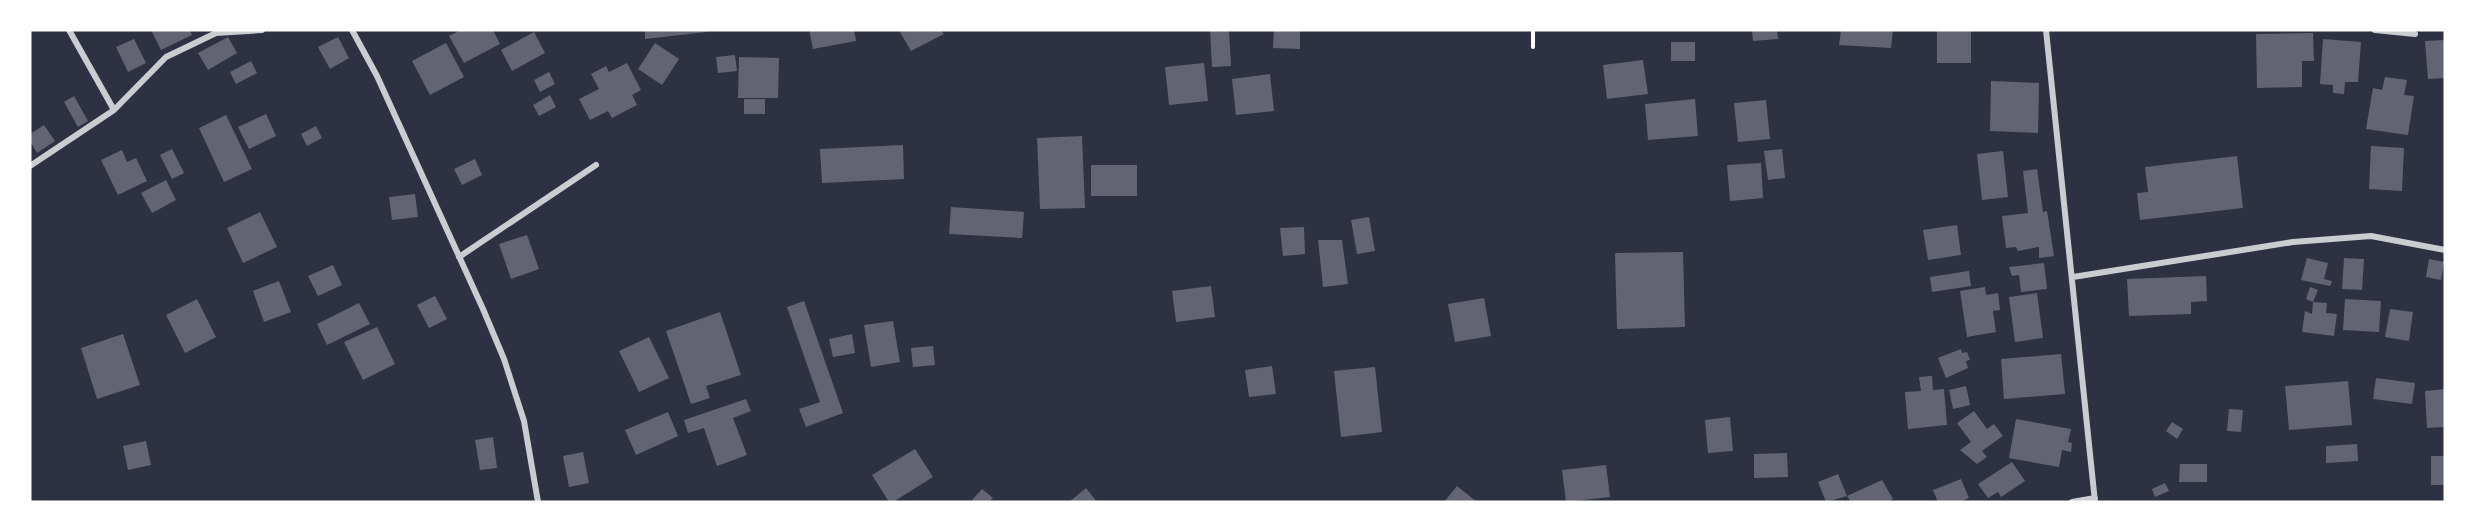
<svg xmlns="http://www.w3.org/2000/svg" width="2475" height="532" viewBox="0 0 2475 532" font-family="'Sofia Sans Condensed',sans-serif">
  <rect width="100%" height="100%" fill="#2d3142"/>
  <path fill="#626471" d="M151,30H190L192,35L161,50Z
    M461,30H493L500,44L464,63L449,36Z
    M645,30H707V32L645,39Z
    M809,30H854L856,41L813,49Z
    M904,30H941L944,34L911,51L900,32Z
    M1210,30H1229L1231,66L1212,67Z
    M1274,30H1300V49L1273,48Z
    M1752,30H1777L1778,39L1753,41Z
    M1841,30H1893L1891,48L1839,45Z
    M1937,30H1971V63H1937Z
    M534,32L545,53L512,71L501,50Z
    M2313,33L2314,61H2302V87L2257,88L2256,34Z
    M228,37L237,53L208,70L198,53Z
    M338,37L349,58L330,69L318,47Z
    M134,39L146,63L128,72L116,47Z
    M2323,39L2361,42L2358,82H2345L2344,94L2333,93V85L2320,84Z
    M2445,40V78L2428,79L2425,41Z
    M1671,42H1695V61H1671Z
    M446,43L464,77L430,95L412,61Z
    M655,43L679,59L662,85L638,69Z
    M735,55L737,71L718,73L716,57Z
    M739,57L779,58L778,98H738Z
    M1643,60L1648,94L1607,99L1603,65Z
    M251,61L257,73L236,84L230,72Z
    M627,63L641,90L632,95L637,105L612,118L608,111L590,120L579,99L599,89L591,74L606,66L609,72Z
    M1204,63L1208,101L1169,105L1165,67Z
    M549,72L555,84L540,92L534,80Z
    M1270,74L1274,111L1236,115L1232,79Z
    M2385,77L2407,80L2404,95L2414,96L2408,135L2366,129L2373,88L2382,90Z
    M1991,81L2039,83L2038,133L1990,131Z
    M550,95L556,107L539,116L533,105Z
    M74,96L88,121L78,127L64,102Z
    M744,99H765V114H744Z
    M1695,99L1698,136L1648,140L1645,104Z
    M1766,100L1770,139L1738,142L1734,103Z
    M266,114L276,136L249,149L238,127Z
    M226,115L252,169L224,182L199,128Z
    M44,125L55,141L37,153L30,141V134Z
    M316,126L322,138L307,146L301,134Z
    M1082,136L1085,208L1040,209L1037,138Z
    M903,145L904,179L822,183L820,149Z
    M2371,146L2404,148L2402,191L2369,189Z
    M172,149L184,173L172,179L160,155Z
    M1782,149L1785,178L1768,180L1764,151Z
    M122,150L127,162L136,158L147,181L118,195L101,160Z
    M2003,151L2008,197L1982,200L1977,154Z
    M2237,156L2243,208L2140,220L2137,193L2148,192L2145,167Z
    M475,159L482,175L462,185L454,169Z
    M1761,163L1763,198L1730,201L1727,165Z
    M1091,165H1137V196H1091Z
    M2037,169L2043,212L2047,211L2054,256L2039,258V247L2018,251L2016,247L2006,248L2002,216L2028,213L2023,171Z
    M166,180L176,200L152,213L141,193Z
    M415,194L418,217L392,220L389,197Z
    M951,207L1024,212L1022,238L949,234Z
    M260,212L277,247L243,263L227,228Z
    M1369,217L1375,251L1357,254L1351,220Z
    M1957,225L1961,255L1928,260L1923,230Z
    M1304,227L1305,254L1283,256L1280,228Z
    M527,235L539,269L511,279L499,244Z
    M1318,240H1342L1348,284L1323,287Z
    M1683,252L1685,327L1617,329L1615,253Z
    M2307,258L2328,263L2324,279L2332,281L2330,286L2301,280Z
    M2344,258L2364,259L2362,290L2342,289Z
    M2429,259L2444,262L2441,280L2426,277Z
    M2044,263L2047,289L2021,292L2019,275L2012,276L2009,267Z
    M333,265L342,285L318,296L308,276Z
    M1969,271L1971,286L1932,292L1930,277Z
    M2206,276L2207,301L2191,302V314L2129,316L2127,279Z
    M279,281L291,312L264,322L253,291Z
    M1211,286L1215,317L1176,322L1172,291Z
    M1985,287L1986,295L1998,293L2000,310L1993,311L1996,332L1967,337L1960,291Z
    M2310,287L2318,290L2313,302L2306,299Z
    M2037,293L2043,338L2015,342L2009,297Z
    M435,296L447,319L429,328L417,305Z
    M1484,298L1491,336L1455,342L1448,304Z
    M197,299L216,337L185,353L166,315Z
    M2345,299L2381,301L2379,332L2343,330Z
    M804,301L843,413L806,427L799,409L820,402L787,307Z
    M2313,302L2327,303L2326,313L2337,314L2334,336L2302,332L2305,311L2312,314Z
    M359,303L370,324L327,345L317,324Z
    M2390,309L2413,312L2409,341L2385,337Z
    M720,312L741,375L706,386L710,398L691,404L666,331Z
    M893,321L900,362L871,367L864,325Z
    M377,327L395,364L363,380L344,342Z
    M123,334L140,385L97,399L81,348Z
    M852,334L855,353L833,357L829,339Z
    M649,337L669,378L639,392L619,351Z
    M933,346L935,365L913,367L911,348Z
    M1961,349L1962,353L1967,352L1970,360L1966,361L1968,368L1946,378L1938,358Z
    M2061,354L2065,394L2004,399L2001,359Z
    M1272,366L1276,394L1249,397L1245,370Z
    M1375,367L1382,432L1341,437L1334,371Z
    M1932,376L1933,390L1944,389L1947,425L1908,429L1905,392L1921,391L1919,377Z
    M2376,378L2415,383L2412,404L2373,399Z
    M2348,381L2352,425L2289,430L2285,386Z
    M1966,386L1970,405L1953,409L1949,390Z
    M2445,389V427L2427,428L2425,391Z
    M746,399L751,411L733,418L747,455L717,466L704,428L688,433L684,420Z
    M2229,409L2243,410L2241,432L2227,431Z
    M1974,411L1987,429L1994,424L2003,436L1982,451L1987,457L1977,464L1960,450L1971,442L1957,423Z
    M668,412L678,436L636,455L625,430Z
    M1730,417L1733,451L1708,453L1705,420Z
    M2016,419L2071,429L2068,442L2072,443L2071,452L2062,450L2059,467L2009,458Z
    M2172,422L2183,429L2177,439L2166,431Z
    M493,437L497,468L480,470L475,440Z
    M146,441L151,465L128,470L123,446Z
    M2357,444L2358,461L2326,463V446Z
    M915,449L933,477L893,502H889L872,475Z
    M583,452L589,483L569,487L563,456Z
    M1787,453L1788,477L1754,478V454Z
    M2431,456H2445V485H2431Z
    M2012,462L2025,481L2001,497L1998,492L1988,498L1978,484Z
    M2180,464H2207V482H2179Z
    M1606,465L1610,497L1566,502L1562,470Z
    M1838,474L1847,496L1826,502L1818,482Z
    M1961,479L1969,498L1959,502H1938L1933,490Z
    M1882,480L1893,499L1888,502H1851L1847,496Z
    M2165,483L2169,491L2155,497L2152,489Z
    M1457,486L1477,502H1444Z
    M1086,488L1097,502H1069Z
    M982,489L993,498L989,502H974L972,500Z"/>
  <g fill="none" stroke-linecap="round" stroke-linejoin="round">
    <path stroke="#fff" stroke-width="4" d="M1533,47V30"/>
    <path stroke="#caccd0" stroke-width="6" d="M69,30L114,110
      M352,30L377,76L483,309L504,359L524,421L538,502
      M2046,30L2095,502
      M2375,30L2415,34
      M30,166L114,110L166,57L216,33L262,30
      M459,257L596,165
      M2073,277L2293,242L2371,236L2445,250
      M2072,502L2095,498"/>
  </g>
  <rect width="2475" height="532" fill="none" stroke="#ffffff" stroke-width="63"/>
</svg>
